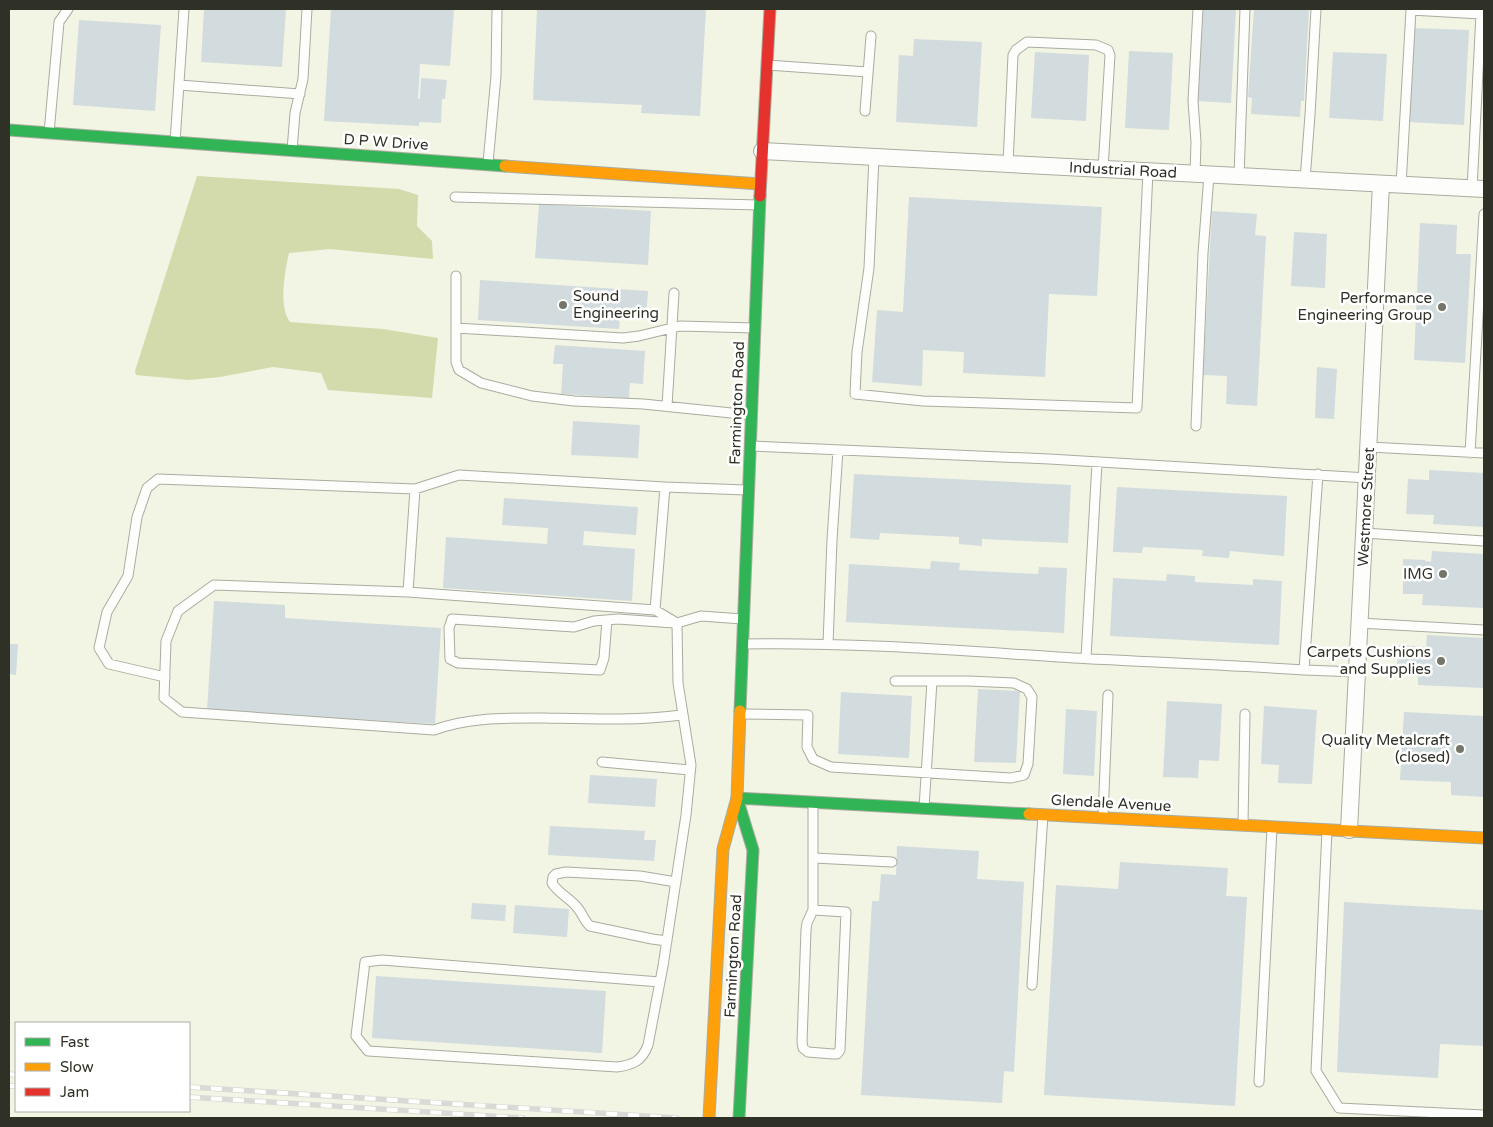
<svg xmlns="http://www.w3.org/2000/svg" width="1493" height="1127" viewBox="0 0 1493 1127" font-family="'Varela Round',sans-serif">
  <rect width="100%" height="100%" fill="#f2f5e4"/>
  <path fill="#d3daab" d="M197,176L399,189L418,195L417,226L432,241L433,259L330,249L289,253C285,271 278,306 290,322L383,329L438,338L432,398L328,390L321,373L273,367L220,377L189,380L136,375L135,371Z"/>
  <path fill="#d2dbde" d="M204,9H286L282,67L201,62Z
    M331,9H454L450,66L420,64L418,99H420L421,78L447,80L445,99H442L441,123L419,122V126L324,121Z
    M537,9H706L700,116L641,113L642,105L533,100Z
    M1202,9H1236L1231,103L1197,101Z
    M1254,9H1309L1304,101H1301L1300,117L1251,114L1252,98L1248,97Z
    M79,20L161,25L155,111L73,105Z
    M1414,28L1469,30L1464,125L1409,122Z
    M914,39L982,42L977,127L896,122L899,55L913,56Z
    M1129,51L1173,53L1169,130L1125,128Z
    M1035,52L1089,55L1086,121L1031,118Z
    M1333,52L1387,54L1383,121L1329,118Z
    M909,197L1102,207L1097,296L1049,294L1045,377L963,373L964,352L923,350L922,386L872,382L877,310L903,312Z
    M539,204L651,211L648,265L535,258Z
    M1212,211L1257,214L1255,235L1266,236L1257,406L1226,404L1227,376L1203,375Z
    M1420,223L1457,225L1456,254H1471L1465,363L1414,360Z
    M1294,232L1327,234L1325,288L1291,286Z
    M480,280L648,291L646,320L620,318L619,329L478,320Z
    M555,345L645,351L643,384L630,383L629,398L561,394L563,364H553Z
    M1317,367L1337,369L1334,419L1315,418Z
    M573,421L640,425L638,458L571,455Z
    M1429,470L1484,473V527L1433,524L1434,515L1406,514L1408,479L1429,480Z
    M854,474L1071,485L1068,543L982,539V546L959,544V537L880,533L879,540L850,538Z
    M1117,487L1287,496L1284,556L1230,551L1229,558L1202,556L1203,550L1143,547L1142,553L1113,552Z
    M504,498L638,507L636,535L584,531L583,545L635,549L632,601L443,588L446,537L547,544L548,528L502,525Z
    M1432,551L1484,554V608L1422,605L1423,594H1403V559L1425,560V561L1431,562Z
    M931,561L960,563L959,570L1038,574L1039,567L1067,568L1064,633L846,622L849,564L930,569Z
    M1167,574L1195,576V582L1253,585V579L1282,581L1279,645L1110,636L1113,578L1166,581Z
    M214,601L285,605V618L441,628L435,724L207,710Z
    M1427,635L1484,638V688L1418,685V676L1396,675L1399,645L1426,647Z
    M9,644H18L16,675L9,674Z
    M978,689L1020,691L1016,763L974,762Z
    M841,692L912,696L909,758L838,754Z
    M1167,701L1222,704L1219,761L1199,760L1198,778L1163,777Z
    M1264,706L1317,710L1312,784L1278,783L1279,765L1261,764Z
    M1066,709L1097,711L1094,776L1063,774Z
    M1404,712L1484,716V797L1451,795V782L1400,780Z
    M590,775L657,779L655,807L588,803Z
    M550,826L645,831L644,840H656L654,861L548,855Z
    M897,846L979,851L977,879L1024,882L1014,1072L1004,1071L1002,1103L861,1095L872,901H879L881,874L896,875Z
    M1120,862L1228,868L1226,896L1247,897L1235,1106L1044,1095L1056,885L1118,889Z
    M1344,902L1484,910V1046L1440,1044L1438,1078L1337,1072Z
    M472,903L506,905L505,921L471,919Z
    M515,905L569,909L567,937L513,933Z
    M376,976L606,991L602,1053L372,1038Z"/>
  <g fill="none" stroke-linecap="round" stroke-linejoin="round">
    <defs>
      <path id="lane" d="M767,65L868,72
        M179,85L300,94
        M865,111L871,36
        M49,133L59,22L68,9
        M175,142L184,9
        M292,150L295,113L303,79L307,9
        M874,157L869,268L857,352L855,394L923,401L1137,408L1148,171
        M488,163L496,76L497,9
        M1008,164L1013,55L1016,50L1027,42L1096,45L1108,50L1110,55L1103,169
        M1195,174L1196,142L1193,101L1198,9
        M1239,176L1245,9
        M1305,180L1310,115L1316,9
        M1401,185L1411,10L1481,14L1472,189
        M455,197L759,205
        M456,276V362L459,370L481,383L532,396L574,401L643,404L751,415
        M456,328L623,338L639,336L680,326L755,328
        M667,406L674,293
        M1196,426L1203,253L1209,175
        M751,446L1049,459L1368,478
        M1369,447L1484,453
        M1470,453L1484,214
        M1318,474L1304,670L1357,672
        M1364,533L1484,541
        M408,592L415,489
        M655,610L665,487
        M607,620L604,658L600,670L458,663L450,659L449,628L452,619L574,627L594,621L618,619L674,623
        M677,623L655,610L408,592L214,585L178,611L166,641L164,698L182,712L434,730C469,717 507,718 544,718C590,719 636,721 682,715
        M1359,623L1484,630
        M744,644C854,642 963,651 1073,658C1150,662 1227,665 1304,670
        M828,644L832,540L838,450
        M1086,658L1097,463
        M165,677L109,664L99,648L107,612L128,576L137,517L147,488L158,479L415,489L459,475L665,487L746,490
        M741,714L808,715L807,747L813,759L831,767L1011,778L1024,775L1028,764L1032,697L1027,689L1014,683L968,681H895
        M602,762L690,770
        M924,808L932,681
        M1103,817L1108,695
        M1243,824L1245,714
        M1327,830L1316,1071L1339,1108L1484,1115
        M814,858L892,862
        M813,910L807,923L806,930L802,1042L803,1048L808,1052L833,1054H837L840,1050L846,912L813,910V802
        M667,941L652,939L590,926C584,921 582,912 576,906C568,897 558,893 552,883L553,877L556,874L566,872L640,876L676,882
        M660,982L382,960L365,962L356,1036L368,1051L617,1067C633,1065 642,1061 648,1045L663,966L686,815L691,765L678,683L677,623L701,616L742,619
        M1032,985L1043,814
        M1259,1082L1272,828"/>
      <path id="street" d="M762,151L1484,189
        M1349,830C1360,615 1371,399 1381,184"/>
      <path id="fast" d="M9,130L505,166
        M740,711L760,196
        M737,798L1029,814
        M737,798L753,850L739,1118"/>
      <path id="slow" d="M505,166L760,184
        M1029,814L1484,838
        M709,1118L723,849L737,798L740,711"/>
      <path id="jam" d="M760,196L770,9"/>
    </defs>
    <use href="#lane" stroke="#a9ac9f" stroke-width="11"/>
    <use href="#street" stroke="#a9ac9f" stroke-width="18"/>
    <use href="#fast" stroke="#a9ac9f" stroke-width="13"/>
    <use href="#slow" stroke="#a9ac9f" stroke-width="13"/>
    <use href="#jam" stroke="#a9ac9f" stroke-width="13"/>
    <use href="#lane" stroke="#fdfefb" stroke-width="9"/>
    <use href="#street" stroke="#fdfefb" stroke-width="16"/>
    <use href="#fast" stroke="#30b455" stroke-width="11"/>
    <use href="#slow" stroke="#ff9f0a" stroke-width="11"/>
    <use href="#jam" stroke="#e5322d" stroke-width="11"/>
    <defs>
      <path id="rail" d="M9,1074L16,1075
        M9,1086H16
        M189,1087L677,1118
        M189,1097L523,1118"/>
    </defs>
    <use href="#rail" stroke="#d8dad5" stroke-width="5.5"/>
    <use href="#rail" stroke="#fff" stroke-width="4" stroke-dasharray="11" stroke-linecap="butt"/>
  </g>
  <g fill="#737668" stroke="#fff" stroke-width="2">
    <circle cx="563" cy="305" r="5"/>
    <circle cx="1442" cy="307" r="5"/>
    <circle cx="1443" cy="574" r="5"/>
    <circle cx="1441" cy="661" r="5"/>
    <circle cx="1460" cy="749" r="5"/>
  </g>
  <g text-anchor="middle" stroke-width="5" stroke-linejoin="round" paint-order="stroke">
    <g font-size="15" fill="#2f3126" stroke="#fff">
      <text transform="translate(386 142) rotate(4)" y="5">D P W Drive</text>
      <text transform="translate(1123 170) rotate(3)" y="5">Industrial Road</text>
      <text transform="translate(737 403) rotate(-88)" y="5">Farmington Road</text>
      <text transform="translate(1366 507) rotate(-87)" y="5">Westmore Street</text>
      <text transform="translate(1111 803) rotate(3)" y="5">Glendale Avenue</text>
      <text transform="translate(733 956) rotate(-87)" y="5">Farmington Road</text>
    </g>
    <g font-size="15" fill="#2f3126" stroke="#fff" text-anchor="end">
      <text x="573" y="301" text-anchor="start">Sound<tspan x="573" dy="17">Engineering</tspan></text>
      <text x="1432" y="303">Performance<tspan x="1432" dy="17">Engineering Group</tspan></text>
      <text x="1433" y="579">IMG</text>
      <text x="1431" y="657">Carpets Cushions<tspan x="1431" dy="17">and Supplies</tspan></text>
      <text x="1450" y="745">Quality Metalcraft<tspan x="1450" dy="17">(closed)</tspan></text>
    </g>
  </g>
  <rect width="1493" height="1127" fill="none" stroke="#2f3126" stroke-width="20"/>
  <rect x="15" y="1022" width="175" height="90" fill="#ffffff" stroke="#acada8"/>
  <rect x="25" y="1038" width="25" height="8" fill="#30b455" stroke="#acada8"/>
  <text x="60" y="1047" font-size="15" fill="#2f3126">Fast</text>
  <rect x="25" y="1063" width="25" height="8" fill="#ff9f0a" stroke="#acada8"/>
  <text x="60" y="1072" font-size="15" fill="#2f3126">Slow</text>
  <rect x="25" y="1088" width="25" height="8" fill="#e5322d" stroke="#acada8"/>
  <text x="60" y="1097" font-size="15" fill="#2f3126">Jam</text>
</svg>
